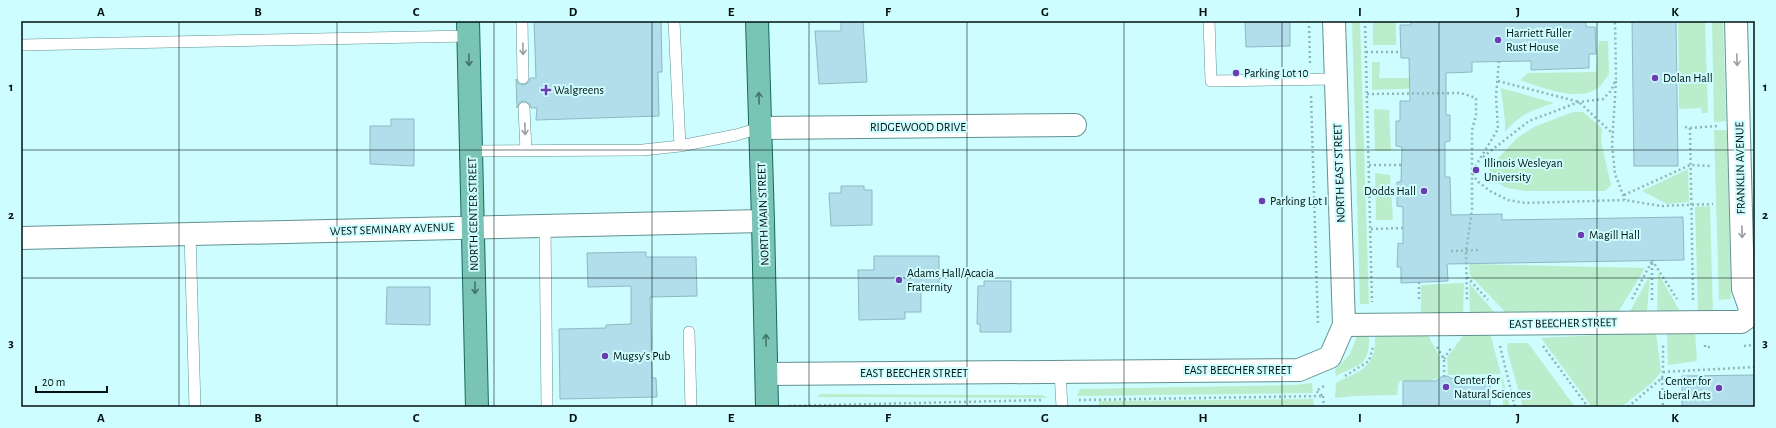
<svg xmlns="http://www.w3.org/2000/svg" width="1776" height="428" viewBox="0 0 1776 428" font-family="'Alegreya Sans',sans-serif">
  <rect width="100%" height="100%" fill="#cdfdfe"/>
  <path fill="#bbedcc" d="M1352,21H1360L1369,304H1360Z
    M1373,21H1396V45H1373Z
    M1678,21H1705L1708,113H1702L1701,108L1679,109Z
    M1712,21H1723L1726,121L1714,122Z
    M1599,41H1608L1609,74C1606,78 1602,85 1598,88C1576,103 1542,87 1520,80L1528,73L1596,72Z
    M1372,62H1380L1379,78H1428L1429,88L1372,90Z
    M1501,88L1554,103C1533,110 1520,114 1505,132C1506,117 1502,103 1501,88Z
    M1374,109L1389,110L1391,151H1375Z
    M1573,112H1583L1602,128L1601,141L1611,185L1605,191H1526L1507,188L1496,182L1491,175L1489,168L1517,138L1534,127Z
    M1714,130H1727L1731,299L1719,300Z
    M1688,169L1689,202L1667,204L1642,191Z
    M1375,173L1390,175L1393,220H1376Z
    M1710,206L1713,314H1698L1695,207Z
    M1469,264L1645,268L1617,314L1508,315L1470,275Z
    M1658,273L1681,313L1657,314Z
    M1650,275L1647,313H1629Z
    M1464,283L1463,316H1421V285Z
    M1469,283L1497,315H1470Z
    M1656,332L1661,372L1652,383L1621,407H1592L1541,338Z
    M1667,332H1695L1697,361L1668,365Z
    M1490,333L1501,374L1448,375L1447,358L1464,334Z
    M1427,334L1440,357V377L1431,381H1400L1398,385L1397,395L1355,396L1335,398L1336,383C1362,369 1376,369 1375,335Z
    M1357,336H1369C1370,366 1360,364 1336,376L1335,370L1350,354Z
    M1508,343H1528L1575,407H1523L1507,350Z
    M1502,375L1510,407H1503Z
    M1312,383L1313,393L1077,396L1080,389L1294,385Z
    M820,394L1042,395L1048,398L817,397Z
    M1313,399L1314,407H1099V401Z"/>
  <path fill="#b2deeb" stroke="#8db8c4" d="M534,21H661L662,72H658L659,116L536,120L537,108H531L530,104L524,101L520,102L517,108L516,79L519,84L524,85L529,82L530,78H536Z
    M841,21H863L867,82L819,84L815,31H841Z
    M1245,21H1290V46L1246,47Z
    M1411,21H1586V27H1595L1596,54H1589V68L1531,70V61L1472,62V72L1446,73V115H1450V141L1445,142V177H1450L1451,215L1502,214V220L1683,217L1684,260L1447,264L1448,281L1401,283V267H1397L1398,243L1403,244V207L1397,206V182H1401L1402,147L1396,146V121H1400V101H1410L1409,58H1401L1400,25H1411Z
    M1632,21H1676L1678,166H1634Z
    M391,119H414V166L370,164V126H391Z
    M841,186H864V190H872V225L831,226L829,193H841Z
    M646,252V257H696L697,296L650,297L652,378H656L657,397L560,399L559,329L606,328V325L631,324V286L588,287L587,253Z
    M874,256H939V291H921V312H905V319L859,320L858,270H874Z
    M984,281H1011V332H980V324H977L978,286H984Z
    M387,287H430V325L386,324Z
    M1755,375V407H1682V376Z
    M1447,376L1457,381H1490V407H1403V381H1436L1441,377Z"/>
  <g fill="none" stroke-linecap="round" stroke-linejoin="round">
    <defs>
      <path id="lane" d="M522,21L523,78
        M674,21L680,146L736,135L760,128
        M1209,21L1211,81L1336,79
        M21,45L469,36
        M524,108L526,151
        M472,151L643,150L680,146
        M545,225L547,407
        M190,234L195,407
        M689,332L691,407
        M1060,372L1062,407"/>
      <path id="street" d="M1736,21L1743,289L1752,314
        M760,128L1075,125
        M21,238L763,221
        M1344,325L1716,322H1741L1752,314
        M767,374L1299,370L1330,357L1344,325L1334,21"/>
      <path id="primary" d="M468,21L477,407
        M757,21L763,221L767,407"/>
    </defs>
    <use href="#lane" stroke="#649191" stroke-width="12"/>
    <use href="#street" stroke="#649191" stroke-width="24"/>
    <use href="#primary" stroke="#166b5d" stroke-width="24"/>
    <path stroke="#8fb5b6" stroke-width="2.5" stroke-dasharray="2 3" stroke-linecap="butt" d="M1309,21L1310,63
      M1365,21L1372,302
      M1366,52H1401
      M1499,61L1496,96L1498,129L1472,172L1477,181L1490,191L1508,200L1525,203L1625,200L1661,206L1713,204
      M1498,81L1579,102L1613,134
      M1616,81L1612,144L1615,174L1625,200
      M1367,94L1461,93L1476,98V115L1472,130V210L1466,251L1467,302
      M1311,96L1318,325
      M1685,127L1690,128L1693,300
      M1690,128L1717,126
      M1483,157L1529,121L1579,102L1603,99L1611,91L1616,79L1615,21
      M1369,165H1402
      M1624,195L1690,165L1712,166
      M1371,229L1403,228
      M1451,251L1479,250
      M1652,260L1677,299
      M1467,277L1488,300
      M1419,282V302
      M1632,299L1652,261
      M1652,300V261
      M1705,345V347H1713
      M1500,346L1515,407
      M1543,346L1588,407
      M1744,346L1755,345
      M1437,347L1444,359V376
      M1444,359L1451,348
      M1663,372L1755,367
      M1345,376L1369,361L1373,347
      M1662,378L1663,407
      M1323,396L1324,407
      M1079,400L1323,396L1316,391L1324,386
      M789,406L1044,400
      M1628,407L1662,378L1663,372V345"/>
    <use href="#lane" stroke="#fff" stroke-width="11"/>
    <use href="#street" stroke="#fff" stroke-width="22"/>
    <use href="#primary" stroke="#7ac4b6" stroke-width="22"/>
  </g>
  <defs><path id="oneway-shaft" d="M-6 0H5M1.5-3L5.5 0L1.5 3" fill="none" stroke-width="1.6" stroke-linecap="round" stroke-linejoin="round"/></defs>
  <g stroke="#999f9f">
    <use href="#oneway-shaft" transform="translate(523 49) rotate(89)"/>
    <use href="#oneway-shaft" transform="translate(1737 60) rotate(88)"/>
    <use href="#oneway-shaft" transform="translate(525 129) rotate(88)"/>
    <use href="#oneway-shaft" transform="translate(1742 232) rotate(89)"/>
  </g>
  <g stroke="#44736b">
    <use href="#oneway-shaft" transform="translate(469 60) rotate(89)"/>
    <use href="#oneway-shaft" transform="translate(759 98) rotate(-92)"/>
    <use href="#oneway-shaft" transform="translate(475 288) rotate(89)"/>
    <use href="#oneway-shaft" transform="translate(766 340) rotate(-91)"/>
  </g>
  <path fill="none" stroke="#011010" stroke-width="1" stroke-opacity="0.55" d="M179,21V407M337,21V407M494,21V407M652,21V407M809,21V407M967,21V407M1124,21V407M1282,21V407M1439,21V407M1597,21V407M21,150H1755M21,278H1755"/>
  <g fill="#6d3cb4" stroke="#cdfdfe" stroke-width="1.5">
    <circle cx="1498" cy="40" r="4"/>
    <circle cx="1236" cy="73" r="4"/>
    <circle cx="1655" cy="78" r="4"/>
    <path d="M544 84h4v4h4v4h-4v4h-4v-4h-4v-4h4z"/>
    <circle cx="1476" cy="170" r="4"/>
    <circle cx="1424" cy="191" r="4"/>
    <circle cx="1262" cy="201" r="4"/>
    <circle cx="1581" cy="235" r="4"/>
    <circle cx="899" cy="280" r="4"/>
    <circle cx="605" cy="356" r="4"/>
    <circle cx="1446" cy="387" r="4"/>
    <circle cx="1719" cy="388" r="4"/>
  </g>
  <g text-anchor="middle" stroke-width="4" stroke-linejoin="round" paint-order="stroke">
    <g font-size="12" fill="#011010" stroke="#cdfdfe" text-anchor="start">
      <text x="1506" y="37">Harriett Fuller<tspan x="1506" dy="14">Rust House</tspan></text>
      <text x="1244" y="77">Parking Lot 10</text>
      <text x="1663" y="82">Dolan Hall</text>
      <text x="554" y="94">Walgreens</text>
      <text x="1484" y="167">Illinois Wesleyan<tspan x="1484" dy="14">University</tspan></text>
      <text x="1416" y="195" text-anchor="end">Dodds Hall</text>
      <text x="1270" y="205">Parking Lot I</text>
      <text x="1589" y="239">Magill Hall</text>
      <text x="907" y="277">Adams Hall/Acacia<tspan x="907" dy="14">Fraternity</tspan></text>
      <text x="613" y="360">Mugsy's Pub</text>
      <text x="1454" y="384">Center for<tspan x="1454" dy="14">Natural Sciences</tspan></text>
      <text x="1711" y="385" text-anchor="end">Center for<tspan x="1711" dy="14">Liberal Arts</tspan></text>
    </g>
    <g font-size="12" fill="#011010" stroke="#cdfdfe">
      <text x="918" y="131">RIDGEWOOD DRIVE</text>
      <text transform="translate(1740 168) rotate(-91)" y="4">FRANKLIN AVENUE</text>
      <text transform="translate(1339 173) rotate(-92)" y="4">NORTH EAST STREET</text>
      <text transform="translate(473 214) rotate(-91)" y="4">NORTH CENTER STREET</text>
      <text transform="translate(763 214) rotate(-92)" y="4">NORTH MAIN STREET</text>
      <text transform="translate(392 229) rotate(-2)" y="4">WEST SEMINARY AVENUE</text>
      <text transform="translate(1563 323) rotate(-1)" y="4">EAST BEECHER STREET</text>
      <text x="1238" y="374">EAST BEECHER STREET</text>
      <text x="914" y="377">EAST BEECHER STREET</text>
    </g>
  </g>
  <rect width="1776" height="428" fill="none" stroke="#cdfdfe" stroke-width="44"/>
  <path d="M36 386v6h71v-6" fill="none" stroke="#011010" stroke-width="2"/>
  <text x="42" y="386" font-size="12" fill="#011010" stroke="#cdfdfe" stroke-width="3" paint-order="stroke">20 m</text>
  <rect x="22" y="22" width="1732" height="384" fill="none" stroke="#011010" stroke-width="1.5"/>
  <g font-size="13" text-anchor="middle" font-weight="bold" fill="#011010">
    <text x="101" y="16">A</text>
    <text x="258" y="16">B</text>
    <text x="416" y="16">C</text>
    <text x="573" y="16">D</text>
    <text x="731" y="16">E</text>
    <text x="888" y="16">F</text>
    <text x="1045" y="16">G</text>
    <text x="1203" y="16">H</text>
    <text x="1360" y="16">I</text>
    <text x="1518" y="16">J</text>
    <text x="1675" y="16">K</text>
    <text x="11" y="91">1</text>
    <text x="1765" y="91">1</text>
    <text x="11" y="219">2</text>
    <text x="1765" y="219">2</text>
    <text x="11" y="347">3</text>
    <text x="1765" y="347">3</text>
    <text x="101" y="422">A</text>
    <text x="258" y="422">B</text>
    <text x="416" y="422">C</text>
    <text x="573" y="422">D</text>
    <text x="731" y="422">E</text>
    <text x="888" y="422">F</text>
    <text x="1045" y="422">G</text>
    <text x="1203" y="422">H</text>
    <text x="1360" y="422">I</text>
    <text x="1518" y="422">J</text>
    <text x="1675" y="422">K</text>
  </g>
</svg>
